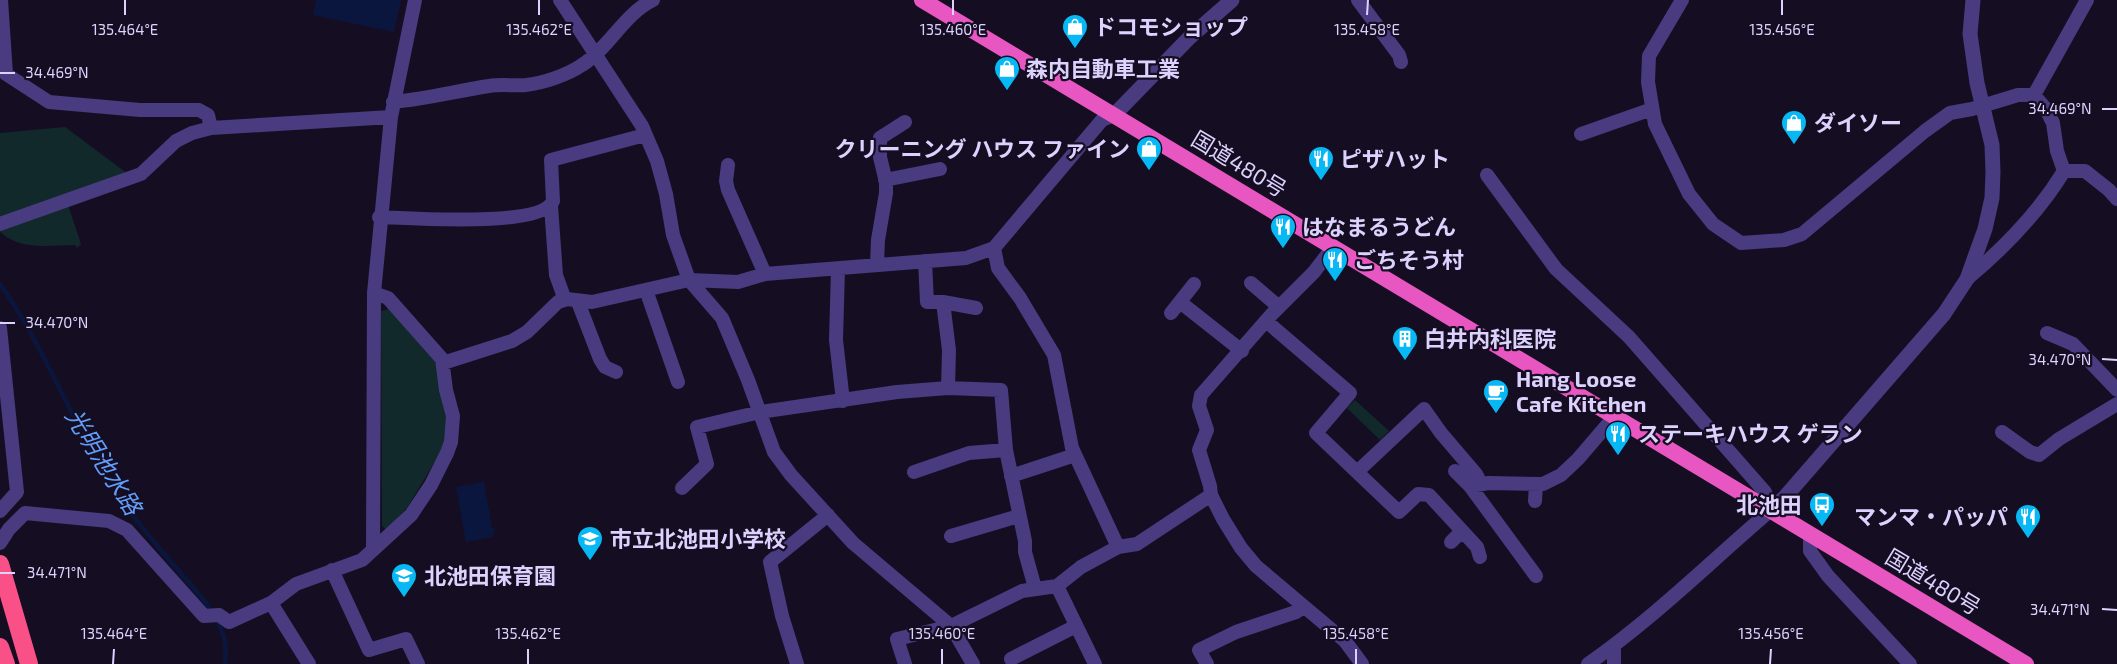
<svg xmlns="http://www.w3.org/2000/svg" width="2117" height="664" viewBox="0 0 2117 664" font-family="'Exo 2','Noto Sans JP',sans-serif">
  <rect width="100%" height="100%" fill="#150e22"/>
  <path fill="#12292c" d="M65,127L128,174L0,220V133Z
    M68,205L81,244L77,248L75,245C49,245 21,251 0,232V229Z
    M389,309L435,361L448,423L446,443L407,508L387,530L382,526L381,311Z
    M1355,400L1389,431L1380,440L1347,408Z"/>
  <path fill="#0b163f" d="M316,0H401L394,32L313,15Z
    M484,482L492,528H494L495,533H493V537L466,542L456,487Z"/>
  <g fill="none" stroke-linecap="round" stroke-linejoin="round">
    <path stroke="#0b163f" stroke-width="4.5" d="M0,284C33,330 55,382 82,432C94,454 106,478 121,499C138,524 158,547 178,570C202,599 231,623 225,664"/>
    <path stroke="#483b80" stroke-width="14" d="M1,0L6,74L49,102L140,110H199L208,115L211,128
      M560,0L642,126L657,161L666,194L673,235L689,280L722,318L748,380L774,452L791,475L853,543L951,626L973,664
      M1358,0L1399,55L1401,62
      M1682,0L1649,56L1648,82L1655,124L1689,194L1713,224L1741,243L1784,240L1802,234L1925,131L1950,113L1972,109L2018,95H2034L2046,109L2053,123L2057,151L2064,171C2039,212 2004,248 1967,279
      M2034,95L2087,0
      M393,102C426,99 457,91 489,86C501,84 514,86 526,85C544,83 567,75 582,65C609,48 624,14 653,0
      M1581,134L1652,109
      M728,165L726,181L728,190L765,274
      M2064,171H2085L2109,190L2117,199
      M1487,175L1556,269L1629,337L1765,492L1771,510C1710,562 1654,618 1588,664
      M885,180L940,169
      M551,206L556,275L565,300
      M379,217C409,218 541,228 553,201L551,160L645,135
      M0,224L141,174L176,141L192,133L211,128L391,117
      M1333,247L1314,272L1271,315L1201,395L1199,406L1207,430L1199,450L1210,486L1211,495L1223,519L1241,548L1256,566L1345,641L1362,664
      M994,248L998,268L1020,298L1054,355L1072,448L1118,547
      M925,261L927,302H943L976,308
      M877,264L878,240L886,193V182L880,157V138L905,122
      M838,269L836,340L843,401
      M1251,283L1279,307
      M646,290L678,382
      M578,302L600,359L605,367L616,372
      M943,302L949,350L948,388
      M1180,302L1242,351
      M1171,313L1194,284
      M1266,321L1350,393L1316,433L1399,512L1418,494L1429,495L1477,547L1480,557
      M0,328L17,492L0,511
      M2047,333L2073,344L2117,390
      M443,363L512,341L527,332L558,302L567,299L592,302L689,280L738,282L765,274L966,258L994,248L1102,120L1114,115
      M2002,432L2030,452L2039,455L2059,439L2117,404
      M1358,471L1424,409L1441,433L1476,474L1481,484
      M1455,471L1470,486
      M914,472L969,453L1006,450
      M1011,476L1075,455
      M682,488L707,464L697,427L760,412L897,392L948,388L1001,390L1006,450L1025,541V552L1035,588
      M1535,501L1536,485
      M1810,534V551L1828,576L1910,664
      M951,536L1019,516
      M1451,542L1462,531
      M0,543L9,529L25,513L109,521L127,530L204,616L219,615L229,622L271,603L296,584L362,560L411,515L431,485L447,453L451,442L453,416L446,390L442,359L388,298L374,293
      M373,549L374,293L391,117L415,0
      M332,570L369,650L406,639L418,664
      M1536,576L1470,486L1489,483L1543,484L1561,475L1578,459L1614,417
      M1057,586L1095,664
      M271,603L309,664
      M1011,659L1076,626
      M797,664L782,616L770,562L828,515
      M905,664L897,639L951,626L1022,591L1057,586L1081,567L1118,547L1137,544L1211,495
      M1207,664L1199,650L1236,632L1296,612L1303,607
      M1614,664V646"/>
    <path stroke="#483b80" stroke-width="15" d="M1114,115L1190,37L1232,0
      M1771,510L1785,497L1944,314L1967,279L1985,229L1992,198L1993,172L1992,145L1977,83L1970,34L1973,0"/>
    <path stroke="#e856c1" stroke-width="16" d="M922,0L2026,664"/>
    <path stroke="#fa5088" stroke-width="18" d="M0,564L29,664
      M0,647L6,664"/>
  </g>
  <path fill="none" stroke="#ddd1fe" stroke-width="2" d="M125,15V0M539,15V0M953,15V0M1367,15L1368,0M1782,15V0M0,73H15M2102,109H2117M0,323H15M2102,359L2117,360M0,573H15M2102,609L2117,610M113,664L114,649M528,664V649M942,664V649M1356,664V649M1770,664L1771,649"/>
  <defs>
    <symbol id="shop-pin" viewBox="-11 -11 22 30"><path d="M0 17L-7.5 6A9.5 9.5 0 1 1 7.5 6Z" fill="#07b8f4" stroke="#150e22"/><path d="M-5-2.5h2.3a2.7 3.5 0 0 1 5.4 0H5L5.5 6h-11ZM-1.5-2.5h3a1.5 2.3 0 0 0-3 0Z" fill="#fff"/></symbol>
    <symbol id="restaurant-pin" viewBox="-11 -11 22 30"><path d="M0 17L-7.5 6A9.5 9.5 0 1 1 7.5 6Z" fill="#07b8f4" stroke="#150e22"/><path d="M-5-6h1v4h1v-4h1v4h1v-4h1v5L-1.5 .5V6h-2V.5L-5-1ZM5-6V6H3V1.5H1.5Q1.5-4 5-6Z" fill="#fff"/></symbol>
    <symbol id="building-pin" viewBox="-11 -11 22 30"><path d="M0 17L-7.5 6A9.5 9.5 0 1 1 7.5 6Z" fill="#07b8f4" stroke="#150e22"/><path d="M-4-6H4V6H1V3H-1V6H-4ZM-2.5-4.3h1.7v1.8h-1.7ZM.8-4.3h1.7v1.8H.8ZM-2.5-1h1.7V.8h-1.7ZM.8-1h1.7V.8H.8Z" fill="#fff"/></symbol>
    <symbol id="cafe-pin" viewBox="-11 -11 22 30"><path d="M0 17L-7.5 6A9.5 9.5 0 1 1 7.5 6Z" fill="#07b8f4" stroke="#150e22"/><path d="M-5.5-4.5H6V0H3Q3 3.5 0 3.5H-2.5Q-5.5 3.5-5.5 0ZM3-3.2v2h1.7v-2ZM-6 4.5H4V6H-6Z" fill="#fff"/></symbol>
    <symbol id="bus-pin" viewBox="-11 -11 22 30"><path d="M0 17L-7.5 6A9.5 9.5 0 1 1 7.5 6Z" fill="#07b8f4" stroke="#150e22"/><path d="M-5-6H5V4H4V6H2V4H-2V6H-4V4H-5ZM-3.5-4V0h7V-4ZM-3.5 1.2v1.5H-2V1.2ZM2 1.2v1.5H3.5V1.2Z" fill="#fff"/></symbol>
    <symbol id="school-pin" viewBox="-11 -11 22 30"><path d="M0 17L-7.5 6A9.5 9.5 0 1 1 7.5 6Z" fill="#07b8f4" stroke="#150e22"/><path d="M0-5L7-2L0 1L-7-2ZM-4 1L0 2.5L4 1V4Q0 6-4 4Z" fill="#fff"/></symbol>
  </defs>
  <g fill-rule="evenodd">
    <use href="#shop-pin" x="1060" y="12" width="30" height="40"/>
    <use href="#shop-pin" x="992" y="54" width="30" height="40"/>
    <use href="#shop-pin" x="1779" y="108" width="30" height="40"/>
    <use href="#shop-pin" x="1134" y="134" width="30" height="40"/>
    <use href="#restaurant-pin" x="1306" y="144" width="30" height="40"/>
    <use href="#restaurant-pin" x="1268" y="212" width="30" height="40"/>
    <use href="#restaurant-pin" x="1320" y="245" width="30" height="40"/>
    <use href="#building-pin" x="1390" y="324" width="30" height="40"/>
    <use href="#cafe-pin" x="1481" y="377" width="30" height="40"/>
    <use href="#restaurant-pin" x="1603" y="419" width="30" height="40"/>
    <use href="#bus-pin" x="1807" y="490" width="30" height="40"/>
    <use href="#restaurant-pin" x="2013" y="502" width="30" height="40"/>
    <use href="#school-pin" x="575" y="524" width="30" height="40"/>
    <use href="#school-pin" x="389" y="561" width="30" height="40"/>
  </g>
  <g text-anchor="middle" stroke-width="4.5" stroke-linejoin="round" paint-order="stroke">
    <g font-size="22" font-weight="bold" fill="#ddd1fe" stroke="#150e22" text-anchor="start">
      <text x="1094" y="35">ドコモショップ</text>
      <text x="1026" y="77">森内自動車工業</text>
      <text x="1814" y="131">ダイソー</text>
      <text x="1130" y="157" text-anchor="end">クリーニング ハウス ファイン</text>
      <text x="1340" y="167">ピザハット</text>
      <text x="1302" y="235">はなまるうどん</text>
      <text x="1354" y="268">ごちそう村</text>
      <text x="1424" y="347">白井内科医院</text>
      <text x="1516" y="387">Hang Loose<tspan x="1516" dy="25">Cafe Kitchen</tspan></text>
      <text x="1638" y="442">ステーキハウス ゲラン</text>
      <text x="1802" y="513" text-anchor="end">北池田</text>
      <text x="2008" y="525" text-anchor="end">マンマ・パッパ</text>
      <text x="610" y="547">市立北池田小学校</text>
      <text x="424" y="584">北池田保育園</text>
    </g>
    <g font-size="22" fill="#ddd1fe" stroke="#150e22">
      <text transform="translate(1239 164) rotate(31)" y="8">国道480号</text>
      <text transform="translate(1933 582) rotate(31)" y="8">国道480号</text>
    </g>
    <g font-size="24" font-style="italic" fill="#629dfa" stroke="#150e22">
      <text transform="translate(103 462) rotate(58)" y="8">光明池水路</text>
    </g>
  </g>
  <g font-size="15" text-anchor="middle" fill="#ddd1fe" stroke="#150e22" stroke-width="4.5" stroke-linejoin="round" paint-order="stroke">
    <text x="125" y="35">135.464°E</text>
    <text x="539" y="35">135.462°E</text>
    <text x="953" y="35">135.460°E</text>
    <text x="1367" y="35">135.458°E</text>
    <text x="1782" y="35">135.456°E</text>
    <text x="57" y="78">34.469°N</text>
    <text x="2060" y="114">34.469°N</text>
    <text x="57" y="328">34.470°N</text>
    <text x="2060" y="365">34.470°N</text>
    <text x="57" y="578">34.471°N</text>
    <text x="2060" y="615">34.471°N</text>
    <text x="114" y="639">135.464°E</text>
    <text x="528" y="639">135.462°E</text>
    <text x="942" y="639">135.460°E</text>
    <text x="1356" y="639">135.458°E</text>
    <text x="1771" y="639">135.456°E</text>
  </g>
</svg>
